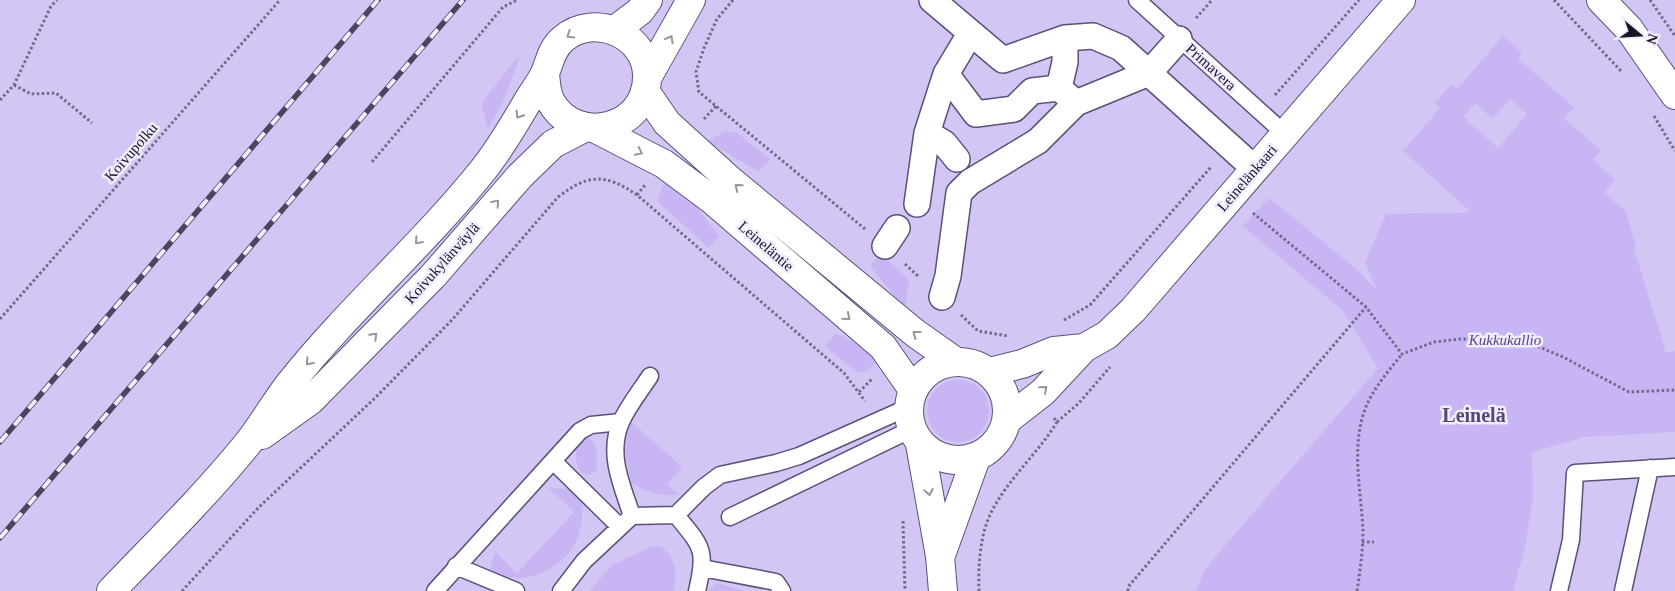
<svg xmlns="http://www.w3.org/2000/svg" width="1675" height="591" viewBox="0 0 1675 591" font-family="Georgia,serif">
  <rect width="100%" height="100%" fill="#d3c6f4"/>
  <path fill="#c8b5f4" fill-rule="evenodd" d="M1503,36L1522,53L1518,59L1574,107L1564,119L1601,150L1593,160L1615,179L1604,193L1625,210L1636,246L1634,249L1666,353L1675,351V432L1585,437L1532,452L1533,497L1525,548L1513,591H1196L1205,569L1378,368L1343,311L1243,226L1269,198L1354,267L1377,290L1365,262L1386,214L1464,213L1469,210L1403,151L1440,108L1435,103L1451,84L1457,89ZM1510,99L1527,114L1498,148L1463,117L1475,103L1493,119Z
    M518,56L519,59L503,102L488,129L482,107L483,102Z
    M724,132H736L770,159L759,172L707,141Z
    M665,180L684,191L719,236L709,248L657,201Z
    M881,254L909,280L905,309L870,266Z
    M836,333L881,358L866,371L858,373L825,346Z
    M927 411a31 31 0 1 1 62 0a31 31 0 1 1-62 0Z
    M627,418L682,467L667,484L679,494C663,498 645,491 631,483L625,451Z
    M587,436C599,444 597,459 597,471L590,475L583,474C573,463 573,444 587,436Z
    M548,488L568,489L582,494C583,509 583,523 578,537C565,570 519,591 490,569L495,552L517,573L574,512Z
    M652,546H661C676,560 678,572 673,591H590L611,566Z
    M717,583L745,591H707Z"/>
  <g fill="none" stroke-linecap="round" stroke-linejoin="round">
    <defs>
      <path id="service" d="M1137,0L1285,134
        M553,461L619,526
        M676,515L704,487L720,475L776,463L799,456L909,407
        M632,516C622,485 607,454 621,422C628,406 641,390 650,376
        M730,517L912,429
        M456,566L516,591
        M702,568L776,582L782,591
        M435,591L580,431L591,425L621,422
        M561,591L584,561L632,516L676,515C702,547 707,549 697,591
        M1559,591L1571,540L1575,473L1675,467
        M1623,591L1650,468"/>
      <path id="pedestrian" d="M932,0L1003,60L1065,38L1093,36L1121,48L1255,169
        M946,74L976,114L1014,109L1032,91L1059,88L1076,103
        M1059,88L1065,62V38
        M927,133L944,143L957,159
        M917,204L927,133L946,74L970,34
        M885,246L897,228
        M942,297L948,276L959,193L970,182L1038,141L1076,103L1149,73L1179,39"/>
      <path id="minor" d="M1601,0L1629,29L1675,95
        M989,372L1022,364L1054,351L1084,348
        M1007,420L1043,392L1084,348L1107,335L1133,310L1401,0"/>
      <path id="secondary" d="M645,91L667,123L731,181L915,333L956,362
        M596,129L664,164L711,199L883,347L913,390
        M909 411a49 49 0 1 1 98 0a49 49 0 1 1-98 0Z
        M920,444L940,556L943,591
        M941,555L976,458"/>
      <path id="primary" d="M615,30L640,11L648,0
        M647,78L691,0
        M262,435L311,400L433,276L520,176L553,144L584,128
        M111,591C156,544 203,498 244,448C262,427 274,403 291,382C350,308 423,245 483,170C500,149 515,123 529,99C534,91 541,82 545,73C550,61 552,48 563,39C594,12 648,35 647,77C647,129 577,147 551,102C546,93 546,83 545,73"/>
    </defs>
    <use href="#service" stroke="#5c5078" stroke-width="19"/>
    <use href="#pedestrian" stroke="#5c5078" stroke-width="28"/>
    <use href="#minor" stroke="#5c5078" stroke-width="30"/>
    <use href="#secondary" stroke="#5c5078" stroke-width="30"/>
    <use href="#primary" stroke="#5c5078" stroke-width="30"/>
    <path stroke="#736a89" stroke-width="3" stroke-dasharray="2.5 2.5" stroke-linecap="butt" d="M733,0L717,19L704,48L696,72L699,92L865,229
      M1554,0L1621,71
      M1650,0L1675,36
      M1196,18L1212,0
      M14,85L31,94L56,93L92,123
      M1275,95L1359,0
      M0,100L14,85L51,6L57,0
      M1654,116L1675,151
      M704,119L716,106
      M372,162L503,7L517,0
      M637,195L645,185
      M1253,213L1366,307L1402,354L1434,342L1460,339H1507L1532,344L1563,357L1629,392L1675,390
      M905,264L919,277
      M961,315L978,331L1008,336
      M0,319L280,0
      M1064,320L1090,305L1211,167
      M859,392L872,379
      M1057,422L1079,403L1110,367
      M903,521L905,591
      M1362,542H1374
      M182,591L259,507L375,398L452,320L558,197C588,174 605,173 637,195L844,373L865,401
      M979,591C978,565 980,532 993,509C1010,477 1038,453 1057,422L1054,418
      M1128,591V587L1366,307
      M1357,591C1360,571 1363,551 1363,530C1361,491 1352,453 1363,415C1370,392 1387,373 1402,354"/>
    <use href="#service" stroke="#fff" stroke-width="16"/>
    <use href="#pedestrian" stroke="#fff" stroke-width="25"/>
    <use href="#minor" stroke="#fff" stroke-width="28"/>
    <use href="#secondary" stroke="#fff" stroke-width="28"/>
    <use href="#primary" stroke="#fff" stroke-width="28"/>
    <defs>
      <path id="rail" d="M0,442L378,0
        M0,538L463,0"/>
    </defs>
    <use href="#rail" stroke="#4d455e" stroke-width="5.5"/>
    <use href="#rail" stroke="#f1ecff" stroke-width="4" stroke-dasharray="11" stroke-linecap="butt"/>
  </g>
  <defs><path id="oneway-chevron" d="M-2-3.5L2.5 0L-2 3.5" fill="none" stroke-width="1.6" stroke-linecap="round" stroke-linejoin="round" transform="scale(1.25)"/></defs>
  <g stroke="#98959c">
    <use href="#oneway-chevron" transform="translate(570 35) rotate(148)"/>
    <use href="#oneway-chevron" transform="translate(670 39) rotate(-61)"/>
    <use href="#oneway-chevron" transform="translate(519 115) rotate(122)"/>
    <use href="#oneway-chevron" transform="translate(639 152) rotate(26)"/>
    <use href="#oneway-chevron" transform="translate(738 187) rotate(-141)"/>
    <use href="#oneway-chevron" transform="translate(496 203) rotate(-49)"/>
    <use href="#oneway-chevron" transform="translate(418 241) rotate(132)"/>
    <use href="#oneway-chevron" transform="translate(847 317) rotate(40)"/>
    <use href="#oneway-chevron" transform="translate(916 334) rotate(-143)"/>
    <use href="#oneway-chevron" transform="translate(374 336) rotate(-45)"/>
    <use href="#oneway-chevron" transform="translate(309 362) rotate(132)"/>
    <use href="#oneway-chevron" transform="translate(1044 389) rotate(-41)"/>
    <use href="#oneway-chevron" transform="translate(929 492) rotate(80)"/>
  </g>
  <g text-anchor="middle" stroke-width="5" stroke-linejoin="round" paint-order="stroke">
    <g font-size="15" fill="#191324" stroke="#f1ecff">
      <text transform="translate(1211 67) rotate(42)" y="5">Primavera</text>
      <text transform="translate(131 152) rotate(-49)" y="5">Koivupolku</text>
      <text transform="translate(1247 178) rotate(-49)" y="5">Leinelänkaari</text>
      <text transform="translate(766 246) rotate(41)" y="5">Leineläntie</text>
      <text transform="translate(442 263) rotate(-48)" y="5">Koivukylänväylä</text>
    </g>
    <g font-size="15" font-style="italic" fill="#5e418e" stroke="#f1ecff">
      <text x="1505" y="345">Kukkukallio</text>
    </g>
    <g font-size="20" font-weight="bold" fill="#564971" stroke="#f1ecff">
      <text x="1474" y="422">Leinelä</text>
    </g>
  </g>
  <g transform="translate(1640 35) rotate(108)" stroke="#f1ecff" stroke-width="4" paint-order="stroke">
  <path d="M0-4L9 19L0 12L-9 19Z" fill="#191324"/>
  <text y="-8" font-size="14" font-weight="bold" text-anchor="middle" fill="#191324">N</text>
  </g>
</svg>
